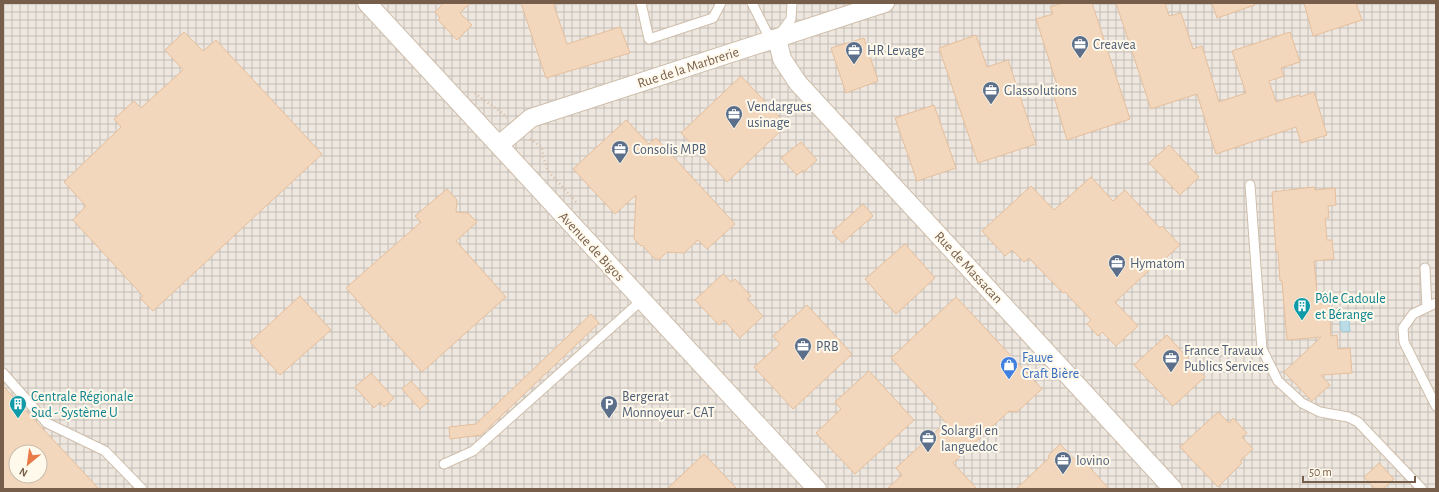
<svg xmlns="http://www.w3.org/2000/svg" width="1439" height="492" viewBox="0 0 1439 492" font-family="'Alegreya Sans',sans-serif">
  <defs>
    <pattern id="industrial-grid" width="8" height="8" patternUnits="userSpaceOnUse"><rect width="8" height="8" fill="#ede7df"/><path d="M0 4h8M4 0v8" fill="none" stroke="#c5beb7"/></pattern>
  </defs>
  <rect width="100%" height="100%" fill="#fdf6e5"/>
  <path fill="url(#industrial-grid)" fill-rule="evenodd" d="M3,3H1436V489H3ZM16,452H40V476H16Z"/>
  <path fill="#b9dce7" stroke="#9fcbd9" d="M1348,311L1350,331L1343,332L1341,330L1339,312Z"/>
  <path fill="#f3d7bc" stroke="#e6bf9c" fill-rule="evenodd" d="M444,3H470L460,13L472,25L457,40L438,20L440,18L435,12Z
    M521,3H553L567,44L620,27L630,53L546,78Z
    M1063,3H1092L1130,119L1067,140L1053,93L1059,91L1036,19L1053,14L1050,7Z
    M1116,3H1165L1169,16L1181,13L1193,49L1202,46L1219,102L1246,93L1232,51L1290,32L1300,62L1281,68L1284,76L1269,81L1276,102L1299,95L1300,97L1314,92L1327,135L1301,143L1296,127L1216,154L1197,94L1151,109Z
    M1212,3H1254L1255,5L1217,18Z
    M1304,3H1356L1362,20L1313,36Z
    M184,32L203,51L216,40L322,154L153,311L140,298L143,296L73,220L86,206L64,182L121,127L114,119L134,101L141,108L183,70L165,50Z
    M976,35L987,67L1008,60L1036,144L978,163L939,48Z
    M864,38L878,81L846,93L831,48Z
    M741,76L787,125L727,182L681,133Z
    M934,105L956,168L917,181L895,118Z
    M626,120L649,144L656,138L735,224L707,249L698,240L684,253L667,252L660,259H655L642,245L641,246L634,239L636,195L615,214L573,169Z
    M801,142L817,160L804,172L803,170L797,175L781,158Z
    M1169,145L1199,177L1180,195L1149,163Z
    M1091,177L1113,201L1125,190L1160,228L1162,226L1180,245L1158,265L1156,264L1115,302L1138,326L1116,346L1102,332L1098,336L1087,324L1091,320L1065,292L1063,293L1029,258L1024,262L1012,250L1005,256L982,231L1031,186L1054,210Z
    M1314,187L1315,190L1335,188L1336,205L1328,206L1329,218H1325L1327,240H1332L1334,259L1314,261L1318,304L1329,303L1331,336L1337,335L1338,349L1350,348L1352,373L1321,375L1330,385L1312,401L1284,372L1321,337L1287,340L1282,281H1280L1278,251L1276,252L1272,192Z
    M447,189L457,200L456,212L468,213L477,222L456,241L506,297L422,372L346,288L421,222L415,216Z
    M863,204L873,216L842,243L832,232Z
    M905,244L935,278L896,314L865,279Z
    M723,274L731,282L735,279L751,296L747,299L763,316L740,338L724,320L719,325L695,300Z
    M300,296L331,330L280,375L250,342Z
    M956,297L1042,389L1017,412L1009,411L953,463L977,489H887L902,475L896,468L946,422L935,411L938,408L891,358Z
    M807,305L852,354L793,409L754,367L780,344L773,336Z
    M591,314L599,323L481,435L450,439L449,427L476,424Z
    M1167,335L1205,377L1173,406L1134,365Z
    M869,371L914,420L855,474L816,433L841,409L835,402Z
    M371,373L394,398L384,407L380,402L374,408L355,387Z
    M411,381L429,401L420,409L402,389Z
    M3,386L99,489H3ZM16,452H40V476H16Z
    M1218,412L1229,423L1233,418L1247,433L1242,437L1253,449L1240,461L1242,463L1218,487L1180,447Z
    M1060,444L1080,465L1084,461L1109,489H1016L1049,458L1048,456Z
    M704,454L737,489H667Z
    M1379,463L1394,479L1383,489H1375L1364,477Z"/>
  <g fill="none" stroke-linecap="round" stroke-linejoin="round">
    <defs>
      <path id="lane" d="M641,3L649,39L713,18L721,3
        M752,3L767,33L777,38L791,19L792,3
        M1250,185L1262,349L1278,381L1302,403L1320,412L1348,417L1358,422L1422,489
        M1425,268L1427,307
        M1436,303L1413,314L1403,328L1404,342L1436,406
        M3,373L47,423L105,451L142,489
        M444,464L473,451L642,300"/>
      <path id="street" d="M367,3L817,489
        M777,38L782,59L798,83L1173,489
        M499,145L531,118L885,3"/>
    </defs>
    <use href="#lane" stroke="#cfbeab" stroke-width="11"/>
    <use href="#street" stroke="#cfbeab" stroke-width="20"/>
    <path stroke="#d8ba9f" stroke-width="2.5" stroke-dasharray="1 3" stroke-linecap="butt" d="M475,93C485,102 498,108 507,118
      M530,139L542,147L543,156L548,171L577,203"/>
    <use href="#lane" stroke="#fff" stroke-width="9"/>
    <use href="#street" stroke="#fff" stroke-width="18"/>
  </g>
  <defs>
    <symbol id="office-pin" viewBox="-11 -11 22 30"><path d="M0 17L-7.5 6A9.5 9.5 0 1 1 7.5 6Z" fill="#5c6f8a" stroke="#fff9ec"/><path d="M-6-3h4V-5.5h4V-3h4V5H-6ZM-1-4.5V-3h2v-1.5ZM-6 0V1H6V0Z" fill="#fff"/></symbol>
    <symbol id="building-pin" viewBox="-11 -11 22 30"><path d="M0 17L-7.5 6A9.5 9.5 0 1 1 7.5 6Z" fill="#0f9aa8" stroke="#fff9ec"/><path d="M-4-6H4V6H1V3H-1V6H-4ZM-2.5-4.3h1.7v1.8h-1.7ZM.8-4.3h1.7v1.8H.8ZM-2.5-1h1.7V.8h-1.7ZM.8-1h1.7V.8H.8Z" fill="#fff"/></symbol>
    <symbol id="shop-pin" viewBox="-11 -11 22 30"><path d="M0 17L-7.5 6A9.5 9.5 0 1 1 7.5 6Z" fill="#3f7fe0" stroke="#fff9ec"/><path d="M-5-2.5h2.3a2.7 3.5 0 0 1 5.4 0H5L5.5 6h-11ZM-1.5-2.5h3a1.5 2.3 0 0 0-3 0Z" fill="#fff"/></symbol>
    <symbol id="parking-pin" viewBox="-11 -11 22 30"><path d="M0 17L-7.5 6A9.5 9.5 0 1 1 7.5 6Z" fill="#5c6f8a" stroke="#fff9ec"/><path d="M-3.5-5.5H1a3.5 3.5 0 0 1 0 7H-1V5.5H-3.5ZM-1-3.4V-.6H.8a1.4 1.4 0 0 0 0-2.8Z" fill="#fff"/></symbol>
  </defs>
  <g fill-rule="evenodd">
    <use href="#office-pin" x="1070" y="34" width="20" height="27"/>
    <use href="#office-pin" x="844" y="40" width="20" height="27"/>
    <use href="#office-pin" x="981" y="80" width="20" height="27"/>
    <use href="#office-pin" x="724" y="104" width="20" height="27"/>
    <use href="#office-pin" x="610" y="139" width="20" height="27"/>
    <use href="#office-pin" x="1107" y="253" width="20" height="27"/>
    <use href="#building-pin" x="1292" y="296" width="20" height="27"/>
    <use href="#office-pin" x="793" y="336" width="20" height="27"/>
    <use href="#office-pin" x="1161" y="348" width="20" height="27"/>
    <use href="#shop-pin" x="999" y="355" width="20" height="27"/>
    <use href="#building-pin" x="8" y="394" width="20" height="27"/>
    <use href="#parking-pin" x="599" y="394" width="20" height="27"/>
    <use href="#office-pin" x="918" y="428" width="20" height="27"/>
    <use href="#office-pin" x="1053" y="450" width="20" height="27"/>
  </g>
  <g text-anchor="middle" stroke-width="4" stroke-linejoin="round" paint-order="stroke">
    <g font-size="14" fill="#4e5e75" stroke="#fff9ec" text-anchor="start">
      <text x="1093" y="49">Creavea</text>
      <text x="867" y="55">HR Levage</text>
      <text x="1004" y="95">Glassolutions</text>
      <text x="747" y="111">Vendargues<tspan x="747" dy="16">usinage</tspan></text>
      <text x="633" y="154">Consolis MPB</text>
      <text x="1130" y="268">Hymatom</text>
      <text x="816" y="351">PRB</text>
      <text x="1184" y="355">France Travaux<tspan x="1184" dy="16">Publics Services</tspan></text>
      <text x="622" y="401">Bergerat<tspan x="622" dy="16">Monnoyeur - CAT</tspan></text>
      <text x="941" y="435">Solargil en<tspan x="941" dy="16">languedoc</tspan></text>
      <text x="1076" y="465">Iovino</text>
    </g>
    <g font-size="14" fill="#775e4a" stroke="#fff9ec">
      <text transform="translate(688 67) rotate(-18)" y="5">Rue de la Marbrerie</text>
      <text transform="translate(592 246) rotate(47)" y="5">Avenue de Bigos</text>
      <text transform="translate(969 267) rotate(47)" y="5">Rue de Massacan</text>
    </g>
    <g font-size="14" fill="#0d838f" stroke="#fff9ec" text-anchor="start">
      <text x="1315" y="303">Pôle Cadoule<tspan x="1315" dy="16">et Bérange</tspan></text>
      <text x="31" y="401">Centrale Régionale<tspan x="31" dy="16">Sud - Système U</tspan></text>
    </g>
    <g font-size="14" fill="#366cbe" stroke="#fff9ec" text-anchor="start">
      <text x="1022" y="362">Fauve<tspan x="1022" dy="16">Craft Bière</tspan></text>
    </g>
  </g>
  <rect width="1439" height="492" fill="none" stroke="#775e4a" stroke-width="8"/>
  <g transform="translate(28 464) rotate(209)"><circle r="19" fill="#fff9ec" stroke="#c9bbab"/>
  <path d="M0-3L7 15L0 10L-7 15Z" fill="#e97b48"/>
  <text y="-6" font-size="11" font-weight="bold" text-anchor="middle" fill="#775e4a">N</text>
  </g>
  <path d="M1303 476v6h112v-6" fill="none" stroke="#775e4a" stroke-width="2"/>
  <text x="1309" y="476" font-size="12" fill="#775e4a" stroke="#fff9ec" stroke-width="3" paint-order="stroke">50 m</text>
</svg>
